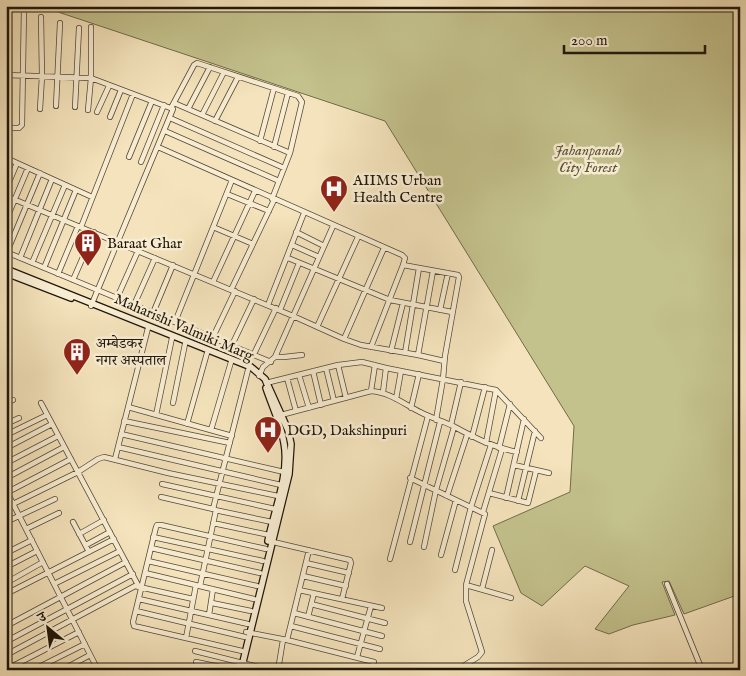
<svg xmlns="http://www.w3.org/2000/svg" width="746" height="676" viewBox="0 0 746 676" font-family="'IM FELL English','Noto Serif Devanagari',serif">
  <rect width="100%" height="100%" fill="#f4e3bc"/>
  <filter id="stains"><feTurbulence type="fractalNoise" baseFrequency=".004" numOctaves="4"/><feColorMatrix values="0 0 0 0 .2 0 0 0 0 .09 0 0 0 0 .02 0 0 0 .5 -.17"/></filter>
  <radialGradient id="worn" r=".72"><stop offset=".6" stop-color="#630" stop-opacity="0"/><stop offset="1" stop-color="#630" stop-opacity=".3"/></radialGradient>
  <path fill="#c3c18c" stroke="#716c4a" d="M40,6H740V594L684,614L669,581L662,582L675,615L633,625L609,634L595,629L629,586L585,566L542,606L521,593L493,526L570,492L574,426L385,121Z"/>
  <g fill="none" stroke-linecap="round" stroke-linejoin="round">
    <defs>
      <path id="street" d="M6,75L91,78L173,109L91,306
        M174,103L290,153L272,199
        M56,106L60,23
        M75,107L79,28
        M171,108L194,65L197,63L298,96L302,102L290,153
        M40,109L42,76L41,17
        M188,109L210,67
        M88,110L91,78V27
        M97,112L109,86
        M202,115L224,72
        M110,117L121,90
        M170,118L284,168
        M215,121L238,77
        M6,128H19L22,125L24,9
        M165,131L279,181
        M260,141L274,88
        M158,147L402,255L405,258L403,265L458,275L459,277L445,356L443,379L436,420
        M274,147L288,93
        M129,157L152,101
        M6,158L92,197
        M141,162L164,105
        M6,189L17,163
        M227,194L269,211
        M6,196L293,316L344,339L361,345L418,355L444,361
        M6,220L28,168
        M81,227L133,94
        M213,227L253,244
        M296,232L324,246
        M292,245L319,257
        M6,252L271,362
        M7,252L40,173
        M20,258L52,179
        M288,258L390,300L452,312
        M32,263L65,185
        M44,268L76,190
        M58,274L78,226
        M73,280L94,232
        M213,282L255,191
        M231,290L274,200
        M117,298L138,251
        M134,305L155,258
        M268,305L304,213
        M280,310L299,263
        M440,310L448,273
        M153,313L173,265
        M175,322L232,180
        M317,327L358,237
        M213,337L235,291
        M344,339L384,248
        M232,345L254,299
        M371,347L403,265
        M391,351L403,303
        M405,353L419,268
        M254,354L276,308
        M418,355L433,271
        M275,357H284L302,355
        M338,365L346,398
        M326,368L334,401
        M313,371L321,405
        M299,375L309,408
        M259,376L263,367L275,357L333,226
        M287,378L296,411
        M266,383L338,365L362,362L386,368L496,390L541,438
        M371,391L375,365
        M383,392L386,368
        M396,399L401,371
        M6,403L13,400
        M41,403L138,585
        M173,403L185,344
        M128,407L232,436
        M411,408L419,374
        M156,415L172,338
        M281,415L371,391C389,392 404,404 420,412C431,418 443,421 453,426C475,438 492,447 517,452
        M124,421L230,443
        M6,424L19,418
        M187,424L207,353
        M451,425L461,382
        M211,430L231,362
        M121,434L284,472
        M6,435L47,415
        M472,437L485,387
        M486,443L496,390
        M118,447L281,485
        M6,448L52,424
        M499,448L510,404
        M115,459L148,328
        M6,463L58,436
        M514,465L549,473
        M6,478L64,447
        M410,478L485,514L466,585L511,598
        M162,484L275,509
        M6,490L98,670
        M6,493L71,459
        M489,493L528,503L536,471
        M447,496L467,435
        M161,497L213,509L248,370
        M506,498L524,419
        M518,501L535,431
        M13,504L78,472L98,459L104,457L168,473L278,496
        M215,510L272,522
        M483,512L502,449
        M6,522L55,499
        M73,522L89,552
        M213,523L269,535
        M26,529L59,513
        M79,534L104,520
        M153,537L263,561
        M269,541L350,560L351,563L342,599
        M410,542L440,422
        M86,545L110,532
        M424,547L436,490L454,427
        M151,548L260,573
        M6,553L32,540
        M441,555L456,500
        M390,559L428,416
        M148,561L257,586
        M306,563L349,573
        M6,567L37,551
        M455,570L471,507L491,445
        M145,573L254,599
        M303,576L346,586
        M6,583L43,562
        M54,584L120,551
        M667,584L702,670
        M200,586L216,510
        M482,589L492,550
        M299,590L382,608
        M6,594L114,539
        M139,599L248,624
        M212,603L251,611
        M311,604L385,623
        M136,611L245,637
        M294,613L382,636
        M209,615L213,589
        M308,617L314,593
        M6,626L126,562
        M291,626L380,649
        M246,632L287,640L374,662
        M186,638L196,585
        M9,640L133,574
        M287,640L309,550
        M195,651L271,670
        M242,651L134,626L133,622L156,527L157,525H161L266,549
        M6,655L135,586L193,599
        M357,657L371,606
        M196,662L235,670
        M7,669L79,632
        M33,670L85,644
        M62,670L90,655
        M278,670L283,640
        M457,670L478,657L482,652L466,601V585
        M728,670L740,664"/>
      <path id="secondary" d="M6,269L251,367L265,379L288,430L291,444L289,474L241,670
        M6,273L71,298
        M266,388C272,406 281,424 284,443C290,473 274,511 268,541"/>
    </defs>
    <use href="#street" stroke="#544936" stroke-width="6"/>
    <use href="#secondary" stroke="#1f1609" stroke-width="8"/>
    <use href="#street" stroke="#f8edd3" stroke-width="4.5"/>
    <use href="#secondary" stroke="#f8edd3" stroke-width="5.5"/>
  </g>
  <defs>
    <symbol id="hospital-pin" viewBox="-11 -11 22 30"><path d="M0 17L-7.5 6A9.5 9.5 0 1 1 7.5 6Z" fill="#8f2418" stroke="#f8edd3"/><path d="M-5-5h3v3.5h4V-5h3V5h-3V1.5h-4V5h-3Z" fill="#fff"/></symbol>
    <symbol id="building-pin" viewBox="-11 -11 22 30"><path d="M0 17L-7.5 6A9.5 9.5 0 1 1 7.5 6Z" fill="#8f2418" stroke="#f8edd3"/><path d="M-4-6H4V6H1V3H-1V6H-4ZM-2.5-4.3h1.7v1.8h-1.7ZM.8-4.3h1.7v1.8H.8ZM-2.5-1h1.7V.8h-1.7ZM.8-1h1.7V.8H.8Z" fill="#fff"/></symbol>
  </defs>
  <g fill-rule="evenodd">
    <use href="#hospital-pin" x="318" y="173" width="32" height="43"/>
    <use href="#building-pin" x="72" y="227" width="32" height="43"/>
    <use href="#building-pin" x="61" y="336" width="32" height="43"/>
    <use href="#hospital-pin" x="252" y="414" width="32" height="43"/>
  </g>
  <g text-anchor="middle" stroke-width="5" stroke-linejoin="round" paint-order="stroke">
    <g font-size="15" font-style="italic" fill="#585237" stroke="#f8edd3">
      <text x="588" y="155">Jahanpanah<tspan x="588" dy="17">City Forest</tspan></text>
    </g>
    <g font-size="15" fill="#1f1609" stroke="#f8edd3" text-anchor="start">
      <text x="353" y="185">AIIMS Urban<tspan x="353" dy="17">Health Centre</tspan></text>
      <text x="107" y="248">Baraat Ghar</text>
      <text x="96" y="348">अम्बेडकर<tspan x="96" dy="17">नगर अस्पताल</tspan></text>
      <text x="287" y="435">DGD, Dakshinpuri</text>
    </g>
    <g font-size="15" fill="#1f1609" stroke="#f8edd3">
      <text transform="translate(184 327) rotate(23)" y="5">Maharishi Valmiki Marg</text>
    </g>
  </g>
  <rect width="746" height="676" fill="none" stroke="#f4e3bc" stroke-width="25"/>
  <rect x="8" y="8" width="731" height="661" fill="none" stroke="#1f1609" stroke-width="2.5"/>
  <rect x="12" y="12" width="721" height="651" fill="none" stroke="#1f1609"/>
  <g transform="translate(48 628) rotate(331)" stroke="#f8edd3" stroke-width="4" paint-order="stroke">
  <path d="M0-4L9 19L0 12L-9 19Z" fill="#1f1609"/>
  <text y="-8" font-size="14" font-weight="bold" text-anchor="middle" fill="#1f1609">उ</text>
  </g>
  <path d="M564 45v8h141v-8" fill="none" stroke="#1f1609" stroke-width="2.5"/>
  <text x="571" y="45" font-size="15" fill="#1f1609" stroke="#f8edd3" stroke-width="4" paint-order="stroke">200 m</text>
  <rect width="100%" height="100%" filter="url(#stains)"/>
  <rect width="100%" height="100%" fill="url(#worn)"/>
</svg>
